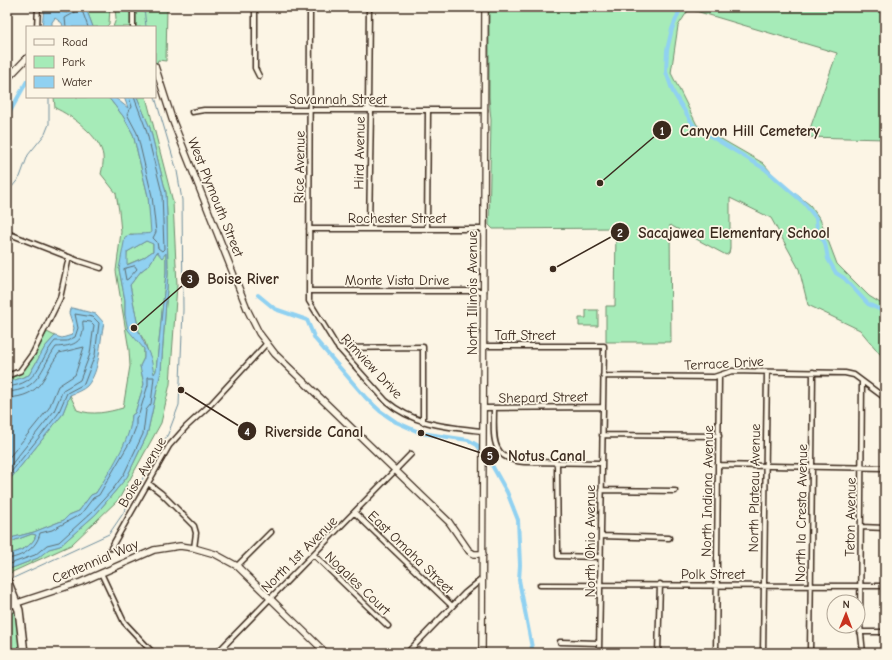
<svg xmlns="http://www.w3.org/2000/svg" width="892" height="660" viewBox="0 0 892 660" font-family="'Comic Neue',sans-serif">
  <rect width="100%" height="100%" fill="#fcf5e5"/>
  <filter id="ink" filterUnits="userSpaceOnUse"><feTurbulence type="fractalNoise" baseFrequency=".025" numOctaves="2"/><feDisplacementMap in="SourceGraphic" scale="8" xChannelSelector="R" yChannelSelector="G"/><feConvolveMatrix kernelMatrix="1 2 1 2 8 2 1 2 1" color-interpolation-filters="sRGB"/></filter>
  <g filter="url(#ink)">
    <path fill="#a6ebb8" stroke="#708a6b" d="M83,7H110L109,24L106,27H93L87,11Z
      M115,7H167L166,61L158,60L155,69V27H113L116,19Z
      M489,7H885V139L807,137L837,53L689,9L678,26L671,73L697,125L763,163L778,180L810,205L820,219L837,264L869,296L885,306V360L860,330L808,305L799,269L771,218L730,198V248L729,253L726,255L670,225L671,342H606V306H615L616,228L493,229L489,225L491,120L489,97Z
      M54,97H108L123,116L133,134L148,196L152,233L142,235L130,234L119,269L125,300V315L144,349V358L140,366L144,384L135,413L132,415C131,442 110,471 96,493L91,495L79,511L69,515L64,520L34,532L7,539V483L62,415L70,395L77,410C93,416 108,412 123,408L130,366L129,350L116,271L121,232L119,211L116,193L101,174C102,169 104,162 103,156C101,137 71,115 55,108Z
      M137,97H146L173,202L177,285L170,384L161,423L119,499L71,545L8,574L7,570L38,558L48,549L60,546L96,514L127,477L147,435L161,371L168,274L167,217L166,193L150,128Z
      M146,241L153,243V251L143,258L126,265L127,252Z
      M157,252L164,255L166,253V273L156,371L154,374L145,342L139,332L130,285L141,271L149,265Z
      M586,310H598V326H579V318H586Z
      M47,332L55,336L45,347L29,375L7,383V378C30,372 36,351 47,332Z
      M32,534L36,535C33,547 18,552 7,555V543Z
      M16,611L21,653H7V614Z"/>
    <path fill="#90d1f1" stroke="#6e8e9d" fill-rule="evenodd" d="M44,7H58L60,11L67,13L76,7H83L87,11L93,27H63L62,23L55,18L52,22V27H42Z
      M108,97H114L128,108L124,97H137L150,128L166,193L167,217L168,274L161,371L147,435L127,477L96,514L60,546L49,549L38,558L7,570V555C18,552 33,547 36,535L32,534L7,543V539L34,532L64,520L69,515L79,511L91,495L96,493C109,472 131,440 132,415L135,413L144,384L140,366L144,358V349L128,330L125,315V300L119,269L125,237C133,232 142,235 151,233L148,196L133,134L123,116ZM146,241L153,244V251L143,258L127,265V252ZM157,252L162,258L166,253V273L156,371L154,374L151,358L139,332L130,285L141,271L149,265Z
      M72,308L96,314L104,323C99,343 101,370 87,386C83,390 75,393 70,395L62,415L7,483V383L29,375L45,347L55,336L62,338L72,335L74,328L69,313L70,309Z"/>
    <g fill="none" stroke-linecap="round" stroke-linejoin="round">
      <path stroke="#5d6d72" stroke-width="1" d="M66,27L65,18L79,10L83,13L88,27
        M129,97L132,107L127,114L137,133L152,196L156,232L153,238L157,242L158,248L162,251L164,249L162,193L146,129L134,97
        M135,266L137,269L128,279L126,280L124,269Z
        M7,387C41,383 37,362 55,341H67L75,337L78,328L75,314L93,317L99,323L95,355L84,384L67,393L58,414L7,477
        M7,392C40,390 40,369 56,347C69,346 81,345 83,330C84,327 82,324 83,321L91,322L94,325L90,354L80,380L63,390L54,411L7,470
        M7,398C44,396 42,376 59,353L84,347L75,375L58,386L49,408L7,460
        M7,559C22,557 37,548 40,533L52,530L81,514L93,498L99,495L131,440L136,427V418L139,414L148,385V377H154L151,404L146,410L143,434L124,474L113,489L93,511L59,542L47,545L35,555L7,565"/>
      <path stroke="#6e8e9d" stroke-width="1" d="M144,7L146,27
        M7,193L20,177L28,155L45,134L49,124V97
        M9,580L109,534L122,515L168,434L179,405L183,310L182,200L177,171L155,97"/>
      <path stroke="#90d1f1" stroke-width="4" d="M681,7L672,29L667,50L666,72L673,92L694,126L765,169L804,203L816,218L817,230L825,243L828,259L836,273L844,278L868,304L885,312
        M7,117L27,81
        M258,295L275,309L307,320L315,339L366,398L380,411L396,422L421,433L468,440L477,445L489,460L507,492L518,520L520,565L519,580L533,653"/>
      <defs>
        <path id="street" d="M133,7V27
          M255,7V68L259,76
          M310,7L309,301L336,345L386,401C414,425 447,427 482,431
          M369,7L368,107L371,110L369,229
          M37,27L38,7
          M192,112L204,110H485
          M309,229H484
          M427,229L428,111
          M7,233L79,261L101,268
          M309,291H484
          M484,346H604L599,653
          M338,348L423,347V422
          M7,376L20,371L33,353L60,298L69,257
          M603,376L714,377L732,371L845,373L854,375L885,398
          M862,381L860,625L863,653
          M483,408L603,407
          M494,408C494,436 489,459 524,462L601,463
          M602,435L719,436
          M557,463L558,556L601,557
          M718,465L885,468
          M148,483L161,493L194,526L196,533L194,548
          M601,490L675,491
          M355,513L452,606
          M861,527L885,528
          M601,536L669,538
          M111,548L169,446L186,427L211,404L267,343
          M314,555L388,626
          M237,566L271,532
          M101,573L124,622L153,653
          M540,585L885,586
          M860,632H885
          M560,642L599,643
          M217,653L411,454
          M407,653L465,593L482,579
          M658,653L660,584
          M716,653L719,376
          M763,653L767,372
          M810,653L813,372"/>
        <path id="secondary" d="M155,66L172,119L248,311L259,333L275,354L449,522L469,551L474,554H483
          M7,79L27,58
          M17,603L81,582L154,550L180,546L194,548L215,554L237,566L326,653
          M482,653L485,7"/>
        <path id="primary" d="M7,606L17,603"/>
        <path id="highway" d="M7,580L19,610L24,653"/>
      </defs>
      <use href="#street" stroke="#3b2a1e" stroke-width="7"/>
      <use href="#secondary" stroke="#3b2a1e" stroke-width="8"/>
      <use href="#primary" stroke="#3b2a1e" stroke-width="9"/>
      <use href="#highway" stroke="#3b2a1e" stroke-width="10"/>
      <use href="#street" stroke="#fcf5e5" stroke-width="4"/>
      <use href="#secondary" stroke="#fcf5e5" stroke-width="5.5"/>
      <use href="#primary" stroke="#fcf5e5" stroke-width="6"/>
      <use href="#highway" stroke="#fcf5e5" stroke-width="7"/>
    </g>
  </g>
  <g text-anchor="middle" stroke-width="3.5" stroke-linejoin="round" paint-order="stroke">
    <g font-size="14" fill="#3b2a1e" stroke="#fcf5e5">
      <text x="338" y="104">Savannah Street</text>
      <text transform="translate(359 153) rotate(-89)" y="5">Hird Avenue</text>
      <text transform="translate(299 167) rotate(-89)" y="5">Rice Avenue</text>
      <text transform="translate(216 197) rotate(68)" y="5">West Plymouth Street</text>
      <text x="397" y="223">Rochester Street</text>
      <text x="397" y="285">Monte Vista Drive</text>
      <text transform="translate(472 293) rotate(-90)" y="5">North Illinois Avenue</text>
      <text x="525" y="340">Taft Street</text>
      <text transform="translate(724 363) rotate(-3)" y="5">Terrace Drive</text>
      <text transform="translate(372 366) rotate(47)" y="5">Rimview Drive</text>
      <text transform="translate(543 397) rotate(-1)" y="5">Shepard Street</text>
      <text transform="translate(142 472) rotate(-59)" y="5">Boise Avenue</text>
      <text transform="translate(754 488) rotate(-89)" y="5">North Plateau Avenue</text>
      <text transform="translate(707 491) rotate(-89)" y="5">North Indiana Avenue</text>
      <text transform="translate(801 513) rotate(-89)" y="5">North la Cresta Avenue</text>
      <text transform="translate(850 517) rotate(-89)" y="5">Teton Avenue</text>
      <text transform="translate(590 541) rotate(-90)" y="5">North Ohio Avenue</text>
      <text transform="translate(411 552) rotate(44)" y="5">East Omaha Street</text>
      <text transform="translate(299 554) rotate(-45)" y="5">North 1st Avenue</text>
      <text transform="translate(95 561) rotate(-23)" y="5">Centennial Way</text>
      <text x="713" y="579">Polk Street</text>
      <text transform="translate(358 583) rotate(44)" y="5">Nogales Court</text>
    </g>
  </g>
  <path fill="none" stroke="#3b2a1e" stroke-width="1.5" d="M600 183L662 130M553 269L620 232M134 328L190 279M181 390L247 431M421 433L490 456"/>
  <g fill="#3b2a1e" stroke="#fcf5e5" stroke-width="1.5">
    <circle cx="600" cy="183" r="4"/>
    <circle cx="553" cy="269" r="4"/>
    <circle cx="134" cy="328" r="4"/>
    <circle cx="181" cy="390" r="4"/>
    <circle cx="421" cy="433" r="4"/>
    <circle cx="662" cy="130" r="10"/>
    <circle cx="620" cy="232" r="10"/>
    <circle cx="190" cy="279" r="10"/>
    <circle cx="247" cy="431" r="10"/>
    <circle cx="490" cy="456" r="10"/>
  </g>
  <g font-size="12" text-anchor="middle" font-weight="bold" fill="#fff">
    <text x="662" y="135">1</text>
    <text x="620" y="237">2</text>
    <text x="190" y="283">3</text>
    <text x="247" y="436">4</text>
    <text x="490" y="460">5</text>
  </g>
  <g font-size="15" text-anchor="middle" font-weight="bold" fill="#3b2a1e" stroke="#fcf5e5" stroke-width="3.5" stroke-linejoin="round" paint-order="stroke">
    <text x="750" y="136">Canyon Hill Cemetery</text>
    <text x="734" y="238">Sacajawea Elementary School</text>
    <text x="243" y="284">Boise River</text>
    <text x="314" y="437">Riverside Canal</text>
    <text x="547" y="461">Notus Canal</text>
  </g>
  <rect width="892" height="660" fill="none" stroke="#fcf5e5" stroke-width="24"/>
  <rect x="12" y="12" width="868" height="636" fill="none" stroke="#3b2a1e" stroke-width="1.5" filter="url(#ink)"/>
  <rect x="26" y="26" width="130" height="72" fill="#fcf5e5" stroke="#afa495"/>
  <rect x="34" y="39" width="20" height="6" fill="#fcf5e5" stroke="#afa495"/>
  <text x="62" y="46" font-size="12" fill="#3b2a1e">Road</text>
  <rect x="34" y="56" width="20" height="12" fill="#a6ebb8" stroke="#afa495"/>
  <text x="62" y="66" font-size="12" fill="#3b2a1e">Park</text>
  <rect x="34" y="76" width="20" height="12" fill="#90d1f1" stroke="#afa495"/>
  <text x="62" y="86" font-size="12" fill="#3b2a1e">Water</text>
  <g transform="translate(846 614) rotate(1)"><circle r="19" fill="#fcf5e5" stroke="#afa495"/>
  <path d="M0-3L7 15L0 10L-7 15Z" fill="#c8321e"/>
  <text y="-6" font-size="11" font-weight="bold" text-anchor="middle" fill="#3b2a1e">N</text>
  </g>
</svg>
